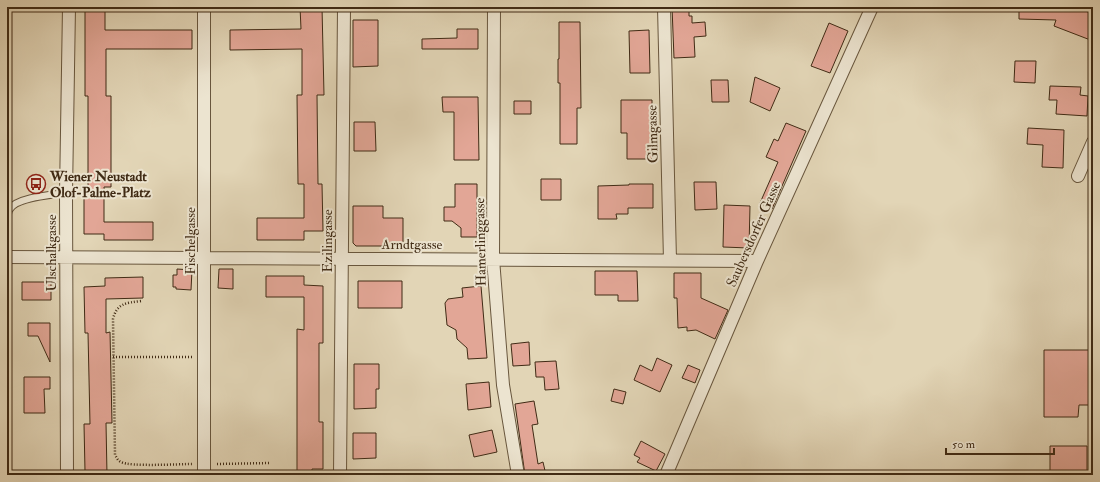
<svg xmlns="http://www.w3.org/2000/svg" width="1100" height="482" viewBox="0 0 1100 482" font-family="'IM FELL Double Pica',serif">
  <rect width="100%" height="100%" fill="#e2d5b6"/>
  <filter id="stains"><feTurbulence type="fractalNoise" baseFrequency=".005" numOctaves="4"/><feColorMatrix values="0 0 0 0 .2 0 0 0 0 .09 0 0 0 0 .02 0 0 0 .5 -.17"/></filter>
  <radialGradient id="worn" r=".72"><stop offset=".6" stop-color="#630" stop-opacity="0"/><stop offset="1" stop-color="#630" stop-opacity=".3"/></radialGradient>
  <path fill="#e2a696" stroke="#402b15" d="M85,7H105V30H192V49H106V96H111V187H104V222H153V240H104V234H84V187H88V96H85Z
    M300,7H322L324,95H317L318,184H322L323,231H304V240H257V218H304V184H298L297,95H302V49L230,50V30L301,29Z
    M672,7H689V16H692V23L705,22L706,36L694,37L695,57L674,58Z
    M1019,7H1075L1093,14V41L1054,26L1056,20L1019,19Z
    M353,20H378V66L353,67Z
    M559,22H580L581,108H577V144H560V83H558V59H559Z
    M829,23L848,31L830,73L811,66Z
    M457,29H478V49H422V39L457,38Z
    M649,30L650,73H630L629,31Z
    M1015,61H1036L1035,83L1014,82Z
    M755,77L780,88L770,111L750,102Z
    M711,80H728L729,102H712Z
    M1050,86L1081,87L1080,95L1088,96L1087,116L1056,114L1057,100H1049Z
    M442,97H478L479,160H454V112H443Z
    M621,100H652V159H627V133H621Z
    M514,101H531V114H514Z
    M354,122H375L376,151H354Z
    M786,123L806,131L772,209L760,203L778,162L766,157L774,139L778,141Z
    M1028,128L1064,130L1063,168L1042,167L1043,145L1027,144Z
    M541,179H561V200H541Z
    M694,182H716L717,209L695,210Z
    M455,184H477V237H461V228L452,221H444V207H455Z
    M629,184H653V208H628V214H616L617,219H598V186L629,185Z
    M724,205L750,206L749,248L723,247Z
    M353,206H383V218H403V246H356L353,243Z
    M177,269L192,270L191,290L176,289V287H173V275H177Z
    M219,269H233V289L218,288Z
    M595,271H637L638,301H618V295H595Z
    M674,273H701V298L728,310L715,339L696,330L687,331V327L678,328L677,298H674Z
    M266,276H304V285L323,286V343H319V422H323V469H312V475H297V329L304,330V297H266Z
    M143,277V298L106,299V333L110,332L112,423H106L107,475H95V471H85L84,424H90L88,333H85L84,287L105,286V278Z
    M358,281H402V308H358Z
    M22,282H51V300H22Z
    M481,286L487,358L468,359L467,348L457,339L456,330L447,325L445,303L448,299L463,297L462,288Z
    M28,323H50V362L38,336H28Z
    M529,342L530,365L513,366L511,344Z
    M1044,350H1090V405H1079L1078,417H1044Z
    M657,358L672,365L660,392L634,380L640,365L652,371Z
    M556,361L559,389L545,390L544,377H536L535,362Z
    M354,364H379V389H376V408L354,409Z
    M688,365L700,370L695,383L682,378Z
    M24,377H50V389H44L45,413H24Z
    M489,382L491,407L468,410L466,384Z
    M614,389L626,392L623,404L611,401Z
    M534,401L538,424L532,425L538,464L543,462L546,475H525L515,404Z
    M492,430L497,452L474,457L469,435Z
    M353,433H376V458L353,459Z
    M641,441L665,454L656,471L637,462L640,458L634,455Z
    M1050,446H1087V475H1050Z"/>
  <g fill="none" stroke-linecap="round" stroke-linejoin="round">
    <defs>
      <path id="service" d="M7,218C8,216 8,211 10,209C17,197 53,195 66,193
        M7,242V257"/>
      <path id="minor" d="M204,7V475
        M494,7L493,259L503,385L518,475
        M664,7L670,260
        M1078,176L1093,142
        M7,257L757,261
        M67,475L66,193L69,7
        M340,475L344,7
        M666,475L757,261L872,7"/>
    </defs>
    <use href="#service" stroke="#68563d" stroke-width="8"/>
    <use href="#minor" stroke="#68563d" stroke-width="14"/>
    <path stroke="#402b15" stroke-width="2.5" stroke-dasharray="1 2" stroke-linecap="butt" d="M141,301C126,303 117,303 113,319L115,455C117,458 118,461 121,462C130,467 179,464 192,464
      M113,357H193
      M217,464L270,463"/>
    <use href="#service" stroke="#ece4d0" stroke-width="6"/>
    <use href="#minor" stroke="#ece4d0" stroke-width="12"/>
  </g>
  <defs>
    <symbol id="bus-ring" viewBox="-11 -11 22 22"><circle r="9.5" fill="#ece4d0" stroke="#8f2418" stroke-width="1.5"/><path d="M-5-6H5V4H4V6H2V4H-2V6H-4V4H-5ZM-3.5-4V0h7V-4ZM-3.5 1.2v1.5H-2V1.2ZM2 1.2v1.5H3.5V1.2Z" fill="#8f2418"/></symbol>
  </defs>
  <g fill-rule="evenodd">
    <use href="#bus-ring" x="25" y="173" width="22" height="22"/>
  </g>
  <g text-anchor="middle" stroke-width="4" stroke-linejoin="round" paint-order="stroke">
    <g font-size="14" fill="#402b15" stroke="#ece4d0">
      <text transform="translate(652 134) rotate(-91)" y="5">Gilmgasse</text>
      <text transform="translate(753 234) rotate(-66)" y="5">Saubersdorfer Gasse</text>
      <text transform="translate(190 241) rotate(-90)" y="5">Fischelgasse</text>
      <text transform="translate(327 241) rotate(-90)" y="5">Ezilingasse</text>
      <text transform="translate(480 242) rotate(-91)" y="5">Hamerlinggasse</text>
      <text x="412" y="249">Arndtgasse</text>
      <text transform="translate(51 253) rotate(-90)" y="5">Ulschalkgasse</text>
    </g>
    <g font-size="14" font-weight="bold" fill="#402b15" stroke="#ece4d0" text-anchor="start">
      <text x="50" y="181">Wiener Neustadt<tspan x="50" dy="16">Olof-Palme-Platz</tspan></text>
    </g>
  </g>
  <rect width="1100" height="482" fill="none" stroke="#e2d5b6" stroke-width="24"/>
  <rect x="8" y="8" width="1084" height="466" fill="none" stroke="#402b15" stroke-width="2"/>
  <rect x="12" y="12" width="1076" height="458" fill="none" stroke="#402b15"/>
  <path d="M946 448v6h108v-6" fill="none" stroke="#402b15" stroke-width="2"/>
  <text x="952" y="448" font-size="12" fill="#402b15" stroke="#ece4d0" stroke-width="3" paint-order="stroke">50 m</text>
  <rect width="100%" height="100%" filter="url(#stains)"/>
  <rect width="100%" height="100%" fill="url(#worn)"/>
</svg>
